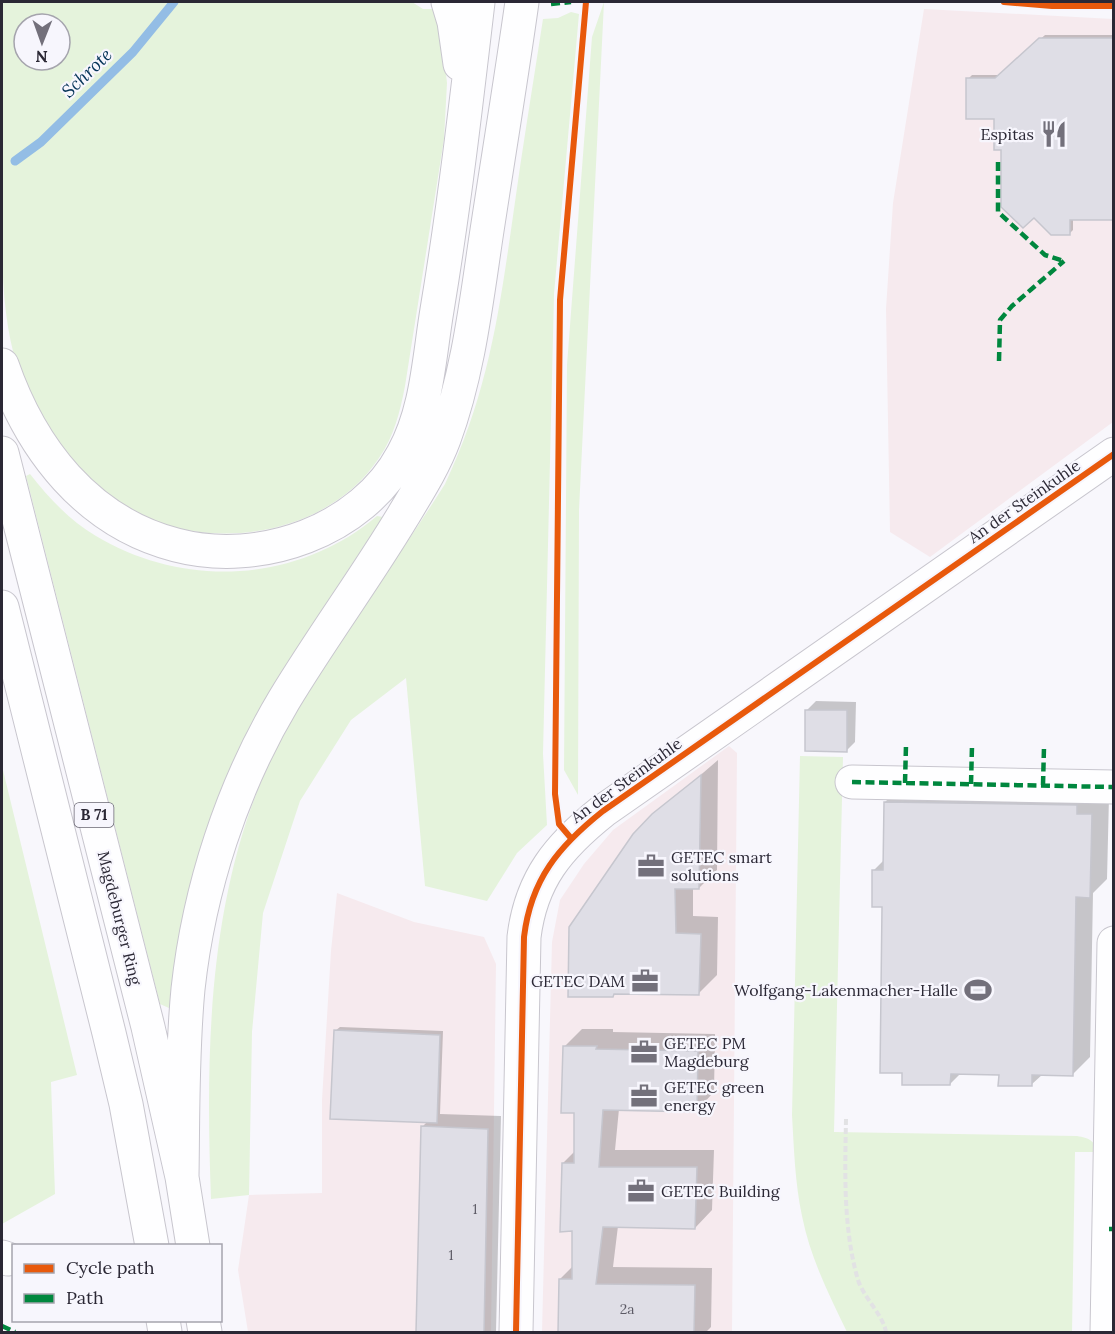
<svg xmlns="http://www.w3.org/2000/svg" width="1115" height="1334" viewBox="0 0 1115 1334" font-family="Lora,serif">
  <rect width="100%" height="100%" fill="#f8f7fc"/>
  <path fill="#f6eaee" d="M924,9L1113,19V422L930,557L890,532L886,309L893,203Z
    M729,746L737,753L732,1332H542L552,942L560,900L584,864L613,830Z
    M337,893L414,922L484,937L496,964L491,1332H248L238,1270L249,1195L322,1193V1100L331,951Z"/>
  <path fill="#e5f3dc" fill-rule="evenodd" d="M2,2H412L423,9H439L447,83L444,139L405,386C400,412 394,436 379,458C328,535 212,554 133,511C79,481 40,425 18,369C0,313 2,252 2,193C2,129 2,65 2,2ZM24,24H60V60H24Z
    M604,2L579,510L578,795L564,770L567,365L592,37Z
    M571,12L579,14L554,294L543,754L547,825L517,853L487,901L425,886L406,678L351,720L300,801L263,913L252,1032L249,1195L211,1199C205,1039 208,871 287,727C334,643 394,565 445,484C488,393 499,314 513,216C522,150 533,84 543,19L558,18Z
    M30,474C49,498 69,520 96,536C184,589 298,583 377,516L383,517L285,666L242,745L169,1008L160,1004L26,476Z
    M800,756L843,757L834,1132L1077,1136C1089,1138 1094,1140 1098,1152H1075L1072,1332H847C829,1295 810,1257 802,1216C795,1183 794,1149 792,1115Z
    M2,766L77,1075L51,1082L55,1194L2,1224Z"/>
  <path fill="#0003" d="M1045,35H1114V219H1073V230L1069,234L1003,149L996,117L968,79L972,75H1000Z
    M816,701L856,702L855,742L846,751L807,710Z
    M718,760L717,870L699,888H693V916L718,917L717,975L699,993L616,992L613,996L653,816Z
    M903,785L1109,797L1107,879L1093,893L1090,1057L1073,1074H1043L1031,1085L1000,1073H961L950,1084L884,905L874,870L884,860L885,802Z
    M340,1027L443,1031L440,1114L501,1116L496,1332H417L422,1127L428,1121L335,1031Z
    M582,1029H613V1032L715,1034L714,1092L697,1110L619,1109L615,1150H714L712,1210L695,1228L618,1226L613,1267L712,1268L711,1327L706,1332H560V1279L573,1266V1230L563,1163L576,1150V1111L565,1046Z"/>
  <g fill="none" stroke-linecap="round" stroke-linejoin="round">
    <path stroke="#93bde5" stroke-width="9" d="M15,161L41,142L133,52L174,2"/>
  </g>
  <path fill="#dfdee6" stroke="#c6c6ce" stroke-width="1.5" d="M1039,38H1113V220H1070V235H1051L1034,218L1023,228L1001,207V150H994V119H966V78H995Z
    M805,710H847V752L805,751Z
    M701,775L699,889H675L676,933L701,934L699,995L614,994L613,997H568L569,927L633,834L652,814Z
    M884,802L1077,805V814H1092L1090,898L1076,897L1073,1076L1032,1075V1086H998L999,1075L951,1074L950,1085H902V1073H880L882,907H872V870H883Z
    M334,1030L440,1035L437,1123L330,1119Z
    M563,1046H597L596,1049L698,1051L697,1112L603,1110L599,1167H697L695,1229L603,1227L596,1284L695,1285L694,1332H558L559,1279H572V1231L560,1232L562,1163H574V1113H561Z
    M421,1126L488,1129L484,1332H416Z"/>
  <g fill="none" stroke-linecap="round" stroke-linejoin="round">
    <defs>
      <path id="minor" d="M852,782L1114,787
        M2,1257L8,1259
        M516,1332L524,937C531,879 559,846 603,811L1114,454
        M1107,1332L1114,943"/>
      <path id="highway" d="M448,2L454,22L460,64
        M2,365C31,449 87,522 176,545C260,567 362,531 403,454C427,411 429,358 437,310C454,208 466,105 478,2
        M2,453L148,1027L182,1177L193,1246
        M2,607L109,1033L126,1104L152,1246
        M182,1177C183,1115 182,1052 188,989C199,889 232,787 284,700C322,637 365,579 403,516C418,491 434,466 444,439C468,374 476,304 486,237C498,158 511,80 522,2
        M163,1320L165,1332
        M203,1320L205,1332"/>
    </defs>
    <use href="#minor" stroke="#c8c6ce" stroke-width="35"/>
    <use href="#highway" stroke="#c8c6ce" stroke-width="35"/>
    <path stroke="#e2e2e4" stroke-width="4" stroke-dasharray="6 3" stroke-linecap="butt" d="M846,1119C845,1173 843,1228 858,1280C864,1298 883,1315 886,1332"/>
    <use href="#minor" stroke="#fefeff" stroke-width="33"/>
    <use href="#highway" stroke="#fefeff" stroke-width="33"/>
    <path stroke="#00873e" stroke-width="4.5" stroke-dasharray="9 4.5" stroke-linecap="butt" d="M551,4L571,2
      M998,162V212L1045,255L1064,261
      M999,361L1000,320L1012,306L1064,261
      M852,782L1114,787
      M905,783L906,745
      M971,784L972,746
      M1043,785L1044,747
      M1113,971H1114
      M1109,1229H1114
      M2,1326L15,1332"/>
    <defs>
      <path id="cycleway" d="M1004,2L1052,6H1114
        M570,837L559,824L555,794L560,300L586,2
        M516,1332L524,937C531,879 559,846 603,811L1114,454"/>
    </defs>
    <use href="#cycleway" stroke="#f7f6fd" stroke-width="10"/>
    <use href="#cycleway" stroke="#e8590c" stroke-width="6"/>
  </g>
  <defs>
    <symbol id="restaurant-bare" viewBox="-9 -9 18 18"><path d="M-5-6h1v4h1v-4h1v4h1v-4h1v5L-1.5 .5V6h-2V.5L-5-1ZM5-6V6H3V1.5H1.5Q1.5-4 5-6Z" fill="#73707b" stroke="#f7f6fd" stroke-width="2.5" paint-order="stroke"/></symbol>
    <symbol id="office-bare" viewBox="-9 -9 18 18"><path d="M-6-3h4V-5.5h4V-3h4V5H-6ZM-1-4.5V-3h2v-1.5ZM-6 0V1H6V0Z" fill="#73707b" stroke="#f7f6fd" stroke-width="2.5" paint-order="stroke"/></symbol>
    <symbol id="stadium-bare" viewBox="-9 -9 18 18"><path d="M0-5a6.5 5 0 1 0 0 10a6.5 5 0 1 0 0-10ZM-3.5-1.8h7v3.6h-7Z" fill="#73707b" stroke="#f7f6fd" stroke-width="2.5" paint-order="stroke"/></symbol>
  </defs>
  <g fill-rule="evenodd">
    <use href="#restaurant-bare" x="1035" y="115" width="38" height="38"/>
    <use href="#office-bare" x="632" y="847" width="38" height="38"/>
    <use href="#office-bare" x="626" y="962" width="38" height="38"/>
    <use href="#stadium-bare" x="959" y="971" width="38" height="38"/>
    <use href="#office-bare" x="625" y="1033" width="38" height="38"/>
    <use href="#office-bare" x="625" y="1077" width="38" height="38"/>
    <use href="#office-bare" x="622" y="1172" width="38" height="38"/>
  </g>
  <g text-anchor="middle" stroke-width="4.5" stroke-linejoin="round" paint-order="stroke">
    <g font-size="14" fill="#5c5a65">
      <text x="475" y="1214">1</text>
      <text x="451" y="1260">1</text>
      <text x="627" y="1314">2a</text>
    </g>
    <rect fill="#f7f6fd" stroke="#686671" stroke-width="1.5" x="74.5" y="803" width="39" height="24" rx="4.5"/>
    <g font-size="15" font-weight="bold" fill="#2b2835">
      <text x="94" y="820">B 71</text>
    </g>
    <g font-size="16" fill="#2b2835" stroke="#f7f6fd" text-anchor="start">
      <text x="1034" y="140" text-anchor="end">Espitas</text>
      <text x="671" y="863">GETEC smart<tspan x="671" dy="18">solutions</tspan></text>
      <text x="625" y="987" text-anchor="end">GETEC DAM</text>
      <text x="958" y="996" text-anchor="end">Wolfgang-Lakenmacher-Halle</text>
      <text x="664" y="1049">GETEC PM<tspan x="664" dy="18">Magdeburg</tspan></text>
      <text x="664" y="1093">GETEC green<tspan x="664" dy="18">energy</tspan></text>
      <text x="661" y="1197">GETEC Building</text>
    </g>
    <g font-size="16" fill="#2b2835" stroke="#f7f6fd">
      <text transform="translate(1024 501) rotate(-35)" y="6">An der Steinkuhle</text>
      <text transform="translate(626 780) rotate(-36)" y="6">An der Steinkuhle</text>
      <text transform="translate(120 918) rotate(76)" y="6">Magdeburger Ring</text>
    </g>
    <g font-size="18" font-style="italic" fill="#043357" stroke="#f7f6fd">
      <text transform="translate(87 73) rotate(-44)" y="6">Schrote</text>
    </g>
  </g>
  <rect width="1115" height="1334" fill="none" stroke="#2b2835" stroke-width="6"/>
  <rect x="12" y="1244" width="210" height="78" fill="#f7f6fd" stroke="#a5a4ad" stroke-width="1.5"/>
  <rect x="24" y="1264" width="30" height="9" fill="#e8590c" stroke="#a5a4ad" stroke-width="1.5"/>
  <text x="66" y="1274" font-size="18" fill="#2b2835">Cycle path</text>
  <rect x="24" y="1294" width="30" height="9" fill="#00873e" stroke="#a5a4ad" stroke-width="1.5"/>
  <text x="66" y="1304" font-size="18" fill="#2b2835">Path</text>
  <g transform="translate(42 42) rotate(181)"><circle r="28" fill="#f7f6fd" stroke="#a5a4ad" stroke-width="1.5"/>
  <path d="M0-4.5L10 22L0 15L-10 22Z" fill="#73707b"/>
  <text y="-9" font-size="16" font-weight="bold" text-anchor="middle" fill="#2b2835">N</text>
  </g>
</svg>
